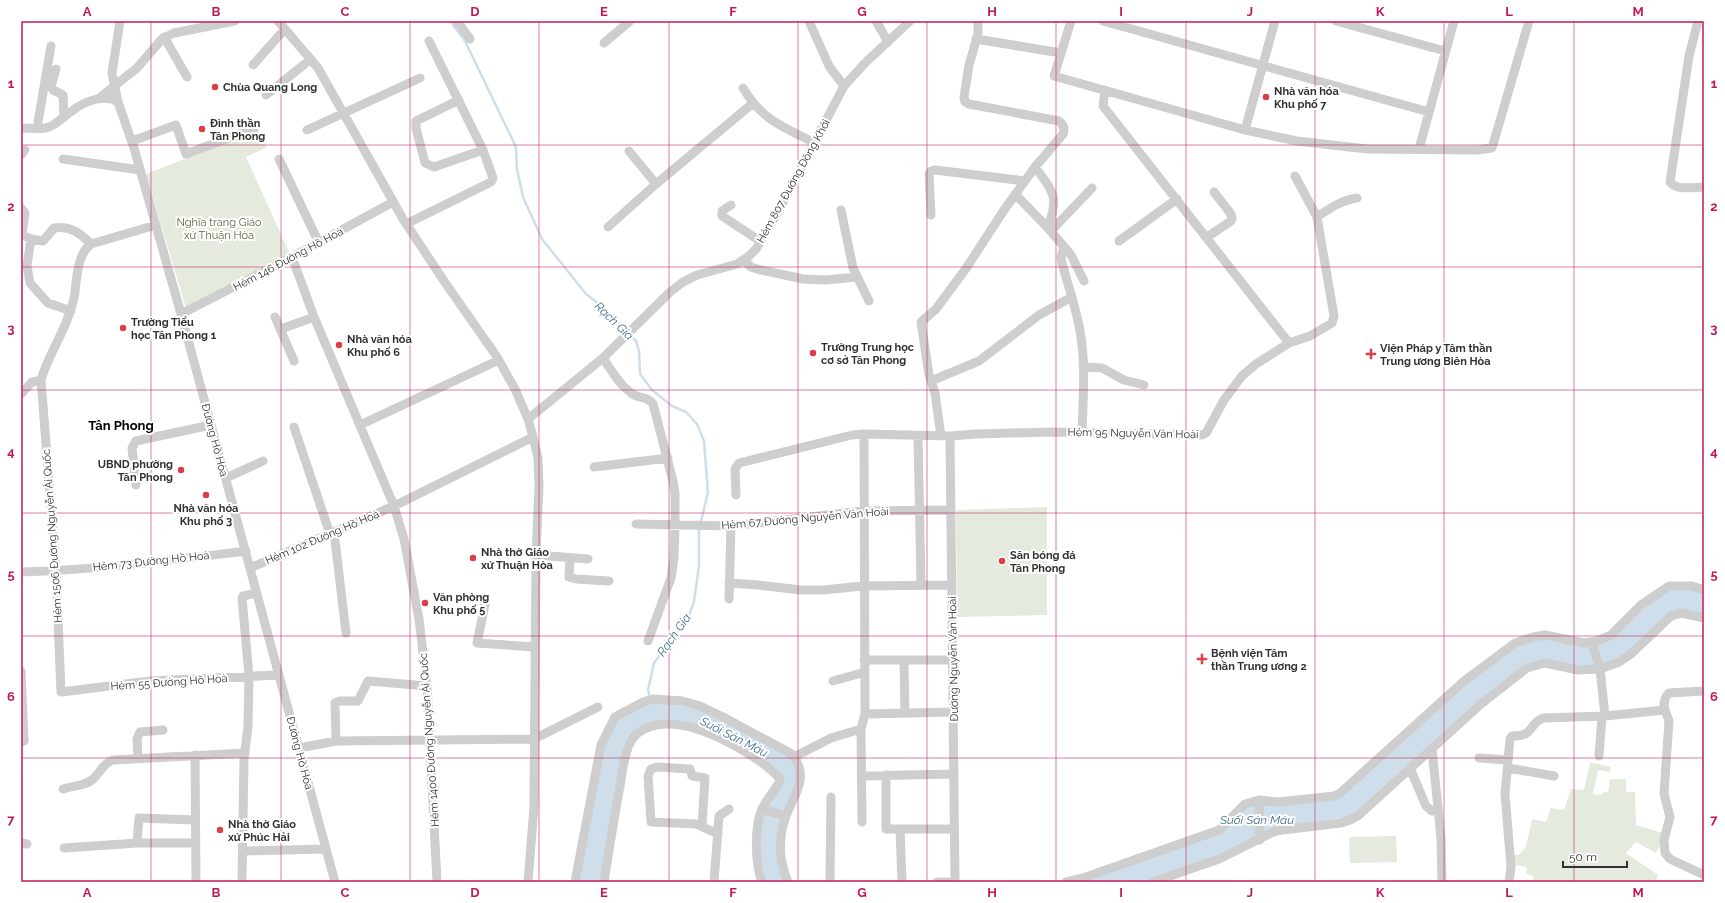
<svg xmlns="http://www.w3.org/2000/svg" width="1725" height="903" viewBox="0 0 1725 903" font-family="Raleway,sans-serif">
  <rect width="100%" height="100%" fill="#fff"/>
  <path fill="#e4eadd" d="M256,131L267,147L246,157L290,254L186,308L146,174Z
    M1047,507V615L957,617L956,510Z
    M1590,762L1611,767L1610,772L1598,770L1593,794L1602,795V793L1608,792L1610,779H1626V792H1635L1636,825L1663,833L1660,846L1656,853L1636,842L1626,853L1658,875L1656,882H1532L1534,876L1526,874L1527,867L1514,865L1513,855H1519L1526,847L1532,819L1546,822L1551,808L1564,810L1571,789L1584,790Z
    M1396,836L1397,862L1350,863L1349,837Z"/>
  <path fill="#cedfeb" d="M1681,588L1704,593V615L1682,610L1618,659L1596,667L1533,663L1357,812L1349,817L1281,827L1218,856L1143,882H1077L1219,833L1246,807L1254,804L1335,799L1466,682L1517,646L1531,640L1545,639L1590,646L1670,589Z
    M649,703H667L698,709L789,756C810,780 784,798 782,820C780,837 784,864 785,882H766C761,861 756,835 764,814C767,804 776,793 782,784L753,753L671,722L627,742L602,882H579L604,746L618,720Z"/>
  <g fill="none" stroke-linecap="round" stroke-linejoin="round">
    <path stroke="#cedfeb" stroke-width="2.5" d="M450,21L465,41L516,147L517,169L523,197L542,239L586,294L599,304L627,331
      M630,335L636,341L639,351L640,374L652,390L672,406L686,412L697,424L704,441L708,492L699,530V566L694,602L688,618L654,663L648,690L650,698"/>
    <path stroke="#cecece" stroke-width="9" d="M120,21L112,73L118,102L134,148L181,314L335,882
      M278,21L318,68L403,219L444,281L497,357L515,389L528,419L533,437L538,458L539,486L536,555L534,807L528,882
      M457,21L470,39
      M809,21L829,66L844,86
      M876,21L888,42
      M1071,21L1054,76L1245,130L1297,141L1367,149L1477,150L1492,148L1529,21
      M1103,21L1429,112
      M1336,21L1445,51
      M1698,21L1689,56L1670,182C1677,191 1694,187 1704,187
      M164,37L187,77
      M976,39L1061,53
      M604,43L630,21
      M253,65L285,29
      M56,69L51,86L53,90L63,95L64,117
      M743,88C763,121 782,126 815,143
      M1105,90L1103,106L1289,343
      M266,95L311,59
      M98,99L137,68L162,39L174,33L235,21
      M459,100L416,121V128L425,163L434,167L483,150
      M21,128C30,128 41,130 49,127C58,123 64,116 72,111C83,102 105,93 118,102
      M37,128L51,46
      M307,130L420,78
      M1245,130L1275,21
      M132,141L176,125L186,154L255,128
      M1419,149L1454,21
      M629,151L656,184
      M21,155L25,150
      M63,159L140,170
      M279,159L319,243
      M1035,167C1054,193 1059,196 1048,228
      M1295,176L1317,217
      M1015,194L1048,228L1071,255L1084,281
      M731,205L722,211V216L760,241
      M21,208L25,213L22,235L31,239L43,241L54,228C70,225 80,233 91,244
      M841,210L853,268L869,301
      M931,215L929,174L931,171L935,170L1025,181
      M406,224L485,185L491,182L493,178L483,150L429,41
      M608,227L656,184L752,104
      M1051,231L1092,188
      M1207,237L1231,221L1232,219L1231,214L1214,192
      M31,239L27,266L30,283L48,303L71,311
      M1119,241L1177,199
      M1064,247L1061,257L1062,263C1068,285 1076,308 1080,331C1086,364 1083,399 1082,432
      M292,257L314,317L394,506L404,539L419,619L427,686L437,882
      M743,260L751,267L757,269L803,279L826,280L857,277
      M181,314L292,257L393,202
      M275,317L294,361
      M281,329L314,317
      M603,358C611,370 619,384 631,393C638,399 648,396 653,404L673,481L675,494V525L674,558L671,578L648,641
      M1083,367L1102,368L1124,380L1144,385
      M41,380L56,571L61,692L150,681L278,675
      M931,381L979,361L1039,315L1072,297
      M21,394L32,382L41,380C49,352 67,330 74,298C77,282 76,255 91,244L156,225
      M528,419L603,358L670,292L683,282L697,275L737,264L749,256L756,249L778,212L844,86L865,63L910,21
      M360,425L499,360
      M294,427L330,534
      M918,436L921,585
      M941,436L935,393L929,375L921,322L936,309L967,267L1004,210L1035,167L1063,134C1065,129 1064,125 1059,121L969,104L965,102L964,97L969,65L978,34V21
      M950,436L955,882
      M594,467L668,458
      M226,478L263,461
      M136,485L132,448L136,441L211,425
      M736,495L735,469L739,463L852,435L864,434L950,436L976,434L1050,432L1202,435L1206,433L1224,400L1242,376L1256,364L1289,343L1310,336L1332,323L1334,316L1317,217C1330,208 1342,200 1357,198
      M636,524L731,526L862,511L951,510
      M334,532L346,633
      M536,555L588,559
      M570,558L569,577L576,579L609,581
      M250,568L394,506L533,437
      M21,572C96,570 172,560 246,551
      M729,583L758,585L801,590H823L863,586L952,585
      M486,599L477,643L535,647
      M729,599L731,526
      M864,660H953
      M904,660L905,713
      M21,671L24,741L21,742
      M833,681L865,672
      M1665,710L1669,721L1664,794L1670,817L1664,840L1665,853L1670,859L1704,875
      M865,714L953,712
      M1605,716L1665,710C1663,703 1664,698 1669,693L1704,691
      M336,741L335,703L340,701H358L368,681L427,686
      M299,748L336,741L534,739L598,707
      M1432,749L1441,838L1442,882
      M195,755L196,882
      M1599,756L1602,717
      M794,757L831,738L861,729
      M1479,758L1508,760
      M138,759L137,739L140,732L163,730
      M1410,768L1426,806L1432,811H1438
      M1508,768L1554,776
      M886,775V829H954
      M861,776L954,774
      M63,789C72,786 86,786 93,779C100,773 103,763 113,760L245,753
      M1259,800L1260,840
      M762,809L786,816
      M862,822L861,729L865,714L864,434
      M702,825L705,778L692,776L690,769L657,767L651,769L648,776L651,822L696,824L718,834
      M900,829L902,882
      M21,843L27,844
      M137,843L139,818L195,820
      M64,848L137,843H196
      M244,851L326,849
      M242,882L244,759L248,726L249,676L242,598L243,596L257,593
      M575,882L601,745L615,717L643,702L653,699L682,701L700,706L723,717L792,754C810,777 795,793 786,816C778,838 779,861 788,882
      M604,882C609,850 614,818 620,786C622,772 624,757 629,745C631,741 635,735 638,733C656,719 684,724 703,731C725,739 765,761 780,779L779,783C774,791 766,800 762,809C754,827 755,864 762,882
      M714,882L719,816L729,809
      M830,882L831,797
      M937,882H955
      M1066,882L1083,878L1219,830L1245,804L1259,800L1278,802L1334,796L1339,794L1464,681L1515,643L1533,637L1545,635L1584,643L1597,641L1611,635L1641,605L1669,586H1692L1704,590
      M1153,882L1219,859L1273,832L1282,830L1341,823L1350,820L1359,815L1481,704L1527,668L1545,663L1578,670L1600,669L1619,662L1631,654L1671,616L1682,613L1704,618
      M1509,882L1511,867L1505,794L1510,739L1512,736C1517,736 1524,736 1528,732C1534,726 1535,720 1544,718L1605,716L1600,669L1592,643"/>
  </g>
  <path fill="none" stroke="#c2185b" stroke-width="1" stroke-opacity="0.55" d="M151,21V882M281,21V882M410,21V882M539,21V882M669,21V882M798,21V882M927,21V882M1056,21V882M1186,21V882M1315,21V882M1444,21V882M1574,21V882M21,145H1704M21,267H1704M21,390H1704M21,513H1704M21,636H1704M21,758H1704"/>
  <g fill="#db3f49" stroke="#fff" stroke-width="1.5">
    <circle cx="215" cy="87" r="4"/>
    <circle cx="1266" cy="97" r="4"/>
    <circle cx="202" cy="129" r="4"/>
    <circle cx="123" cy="328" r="4"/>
    <circle cx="339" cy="345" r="4"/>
    <circle cx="813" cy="353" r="4"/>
    <path d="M1369 348h4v4h4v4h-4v4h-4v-4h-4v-4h4z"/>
    <circle cx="181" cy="470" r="4"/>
    <circle cx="206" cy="495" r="4"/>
    <circle cx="473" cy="558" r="4"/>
    <circle cx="1002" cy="561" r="4"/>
    <circle cx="425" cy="603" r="4"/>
    <path d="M1200 653h4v4h4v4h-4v4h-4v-4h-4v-4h4z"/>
    <circle cx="220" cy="830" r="4"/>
  </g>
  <g text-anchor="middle" stroke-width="4" stroke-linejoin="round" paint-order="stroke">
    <g font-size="11" font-weight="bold" fill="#313131" stroke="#fff" text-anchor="start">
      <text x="223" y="91">Chùa Quang Long</text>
      <text x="1274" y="95">Nhà văn hóa<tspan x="1274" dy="13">Khu phố 7</tspan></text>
      <text x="210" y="127">Đình thần<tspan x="210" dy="13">Tân Phong</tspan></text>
      <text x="131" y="326">Trường Tiểu<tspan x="131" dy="13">học Tân Phong 1</tspan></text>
      <text x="347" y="343">Nhà văn hóa<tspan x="347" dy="13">Khu phố 6</tspan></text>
      <text x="821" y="351">Trường Trung học<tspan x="821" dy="13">cơ sở Tân Phong</tspan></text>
      <text x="1380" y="352">Viện Pháp y Tâm thần<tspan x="1380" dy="13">Trung ương Biên Hòa</tspan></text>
      <text x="173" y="468" text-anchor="end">UBND phường<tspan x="173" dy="13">Tân Phong</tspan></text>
      <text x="206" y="512" text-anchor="middle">Nhà văn hóa<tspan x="206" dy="13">Khu phố 3</tspan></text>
      <text x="481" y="556">Nhà thờ Giáo<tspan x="481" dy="13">xứ Thuận Hòa</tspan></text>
      <text x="1010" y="559">Sân bóng đá<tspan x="1010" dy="13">Tân Phong</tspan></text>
      <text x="433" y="601">Văn phòng<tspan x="433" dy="13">Khu phố 5</tspan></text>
      <text x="1211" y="657">Bệnh viện Tâm<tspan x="1211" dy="13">thần Trung ương 2</tspan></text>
      <text x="228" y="828">Nhà thờ Giáo<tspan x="228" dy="13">xứ Phúc Hải</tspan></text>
    </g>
    <g font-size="11" fill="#313131" stroke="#fff">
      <text transform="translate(793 181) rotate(-61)" y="4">Hẻm 807 Đường Đồng Khởi</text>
      <text transform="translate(288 259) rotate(-28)" y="4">Hẻm 146 Đường Hồ Hoà</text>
      <text transform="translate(1133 433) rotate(1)" y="4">Hẻm 95 Nguyễn Văn Hoài</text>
      <text transform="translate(215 440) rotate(75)" y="4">Đường Hồ Hòa</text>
      <text transform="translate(805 518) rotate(-5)" y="4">Hẻm 67 Đường Nguyễn Văn Hoài</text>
      <text transform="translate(52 536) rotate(-94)" y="4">Hẻm 1506 Đường Nguyễn Ái Quốc</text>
      <text transform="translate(322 537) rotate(-23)" y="4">Hẻm 102 Đường Hồ Hoà</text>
      <text transform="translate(151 561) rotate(-6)" y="4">Hẻm 73 Đường Hồ Hoà</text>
      <text transform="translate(953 659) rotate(-91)" y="4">Đường Nguyễn Văn Hoài</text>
      <text transform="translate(169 682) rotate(-4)" y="4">Hẻm 55 Đường Hồ Hoà</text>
      <text transform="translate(429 740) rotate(-94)" y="4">Hẻm 1400 Đường Nguyễn Ái Quốc</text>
      <text transform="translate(300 753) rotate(75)" y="4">Đường Hồ Hòa</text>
    </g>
    <g font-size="11" fill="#536a40" stroke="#fff">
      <text x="219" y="226">Nghĩa trang Giáo<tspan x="219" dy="13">xứ Thuận Hòa</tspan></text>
    </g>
    <g font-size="12" font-style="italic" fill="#43708f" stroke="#fff">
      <text transform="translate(614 321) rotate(44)" y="4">Rạch Gia</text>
      <text transform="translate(674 635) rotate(-55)" y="4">Rạch Gia</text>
      <text transform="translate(734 737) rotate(27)" y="4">Suối Săn Máu</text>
      <text x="1257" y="824">Suối Săn Máu</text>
    </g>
    <g font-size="13" font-weight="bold" fill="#000" stroke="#fff">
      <text x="121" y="430">Tân Phong</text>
    </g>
  </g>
  <rect width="1725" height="903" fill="none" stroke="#ffffff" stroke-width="44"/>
  <path d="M1563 861v6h64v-6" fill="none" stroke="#313131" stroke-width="2"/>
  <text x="1569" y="861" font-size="12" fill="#313131" stroke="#ffffff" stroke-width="3" paint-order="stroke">50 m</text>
  <rect x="22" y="22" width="1681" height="859" fill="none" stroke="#c2185b" stroke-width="1.5"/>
  <g font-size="13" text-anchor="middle" font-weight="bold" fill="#c2185b">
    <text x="87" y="16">A</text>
    <text x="216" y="16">B</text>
    <text x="345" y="16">C</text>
    <text x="475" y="16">D</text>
    <text x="604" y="16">E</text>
    <text x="733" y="16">F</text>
    <text x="862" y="16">G</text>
    <text x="992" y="16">H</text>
    <text x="1121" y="16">I</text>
    <text x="1250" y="16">J</text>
    <text x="1380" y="16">K</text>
    <text x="1509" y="16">L</text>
    <text x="1638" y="16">M</text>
    <text x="11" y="88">1</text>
    <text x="1714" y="88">1</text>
    <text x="11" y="211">2</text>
    <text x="1714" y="211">2</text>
    <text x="11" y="333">3</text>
    <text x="1714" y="333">3</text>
    <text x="11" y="456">4</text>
    <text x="1714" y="456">4</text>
    <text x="11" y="579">5</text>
    <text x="1714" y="579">5</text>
    <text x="11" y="701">6</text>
    <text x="1714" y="701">6</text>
    <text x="11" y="824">7</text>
    <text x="1714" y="824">7</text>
    <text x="87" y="897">A</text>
    <text x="216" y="897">B</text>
    <text x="345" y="897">C</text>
    <text x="475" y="897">D</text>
    <text x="604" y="897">E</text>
    <text x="733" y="897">F</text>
    <text x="862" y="897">G</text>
    <text x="992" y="897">H</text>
    <text x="1121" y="897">I</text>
    <text x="1250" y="897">J</text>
    <text x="1380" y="897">K</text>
    <text x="1509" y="897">L</text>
    <text x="1638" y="897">M</text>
  </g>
</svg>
